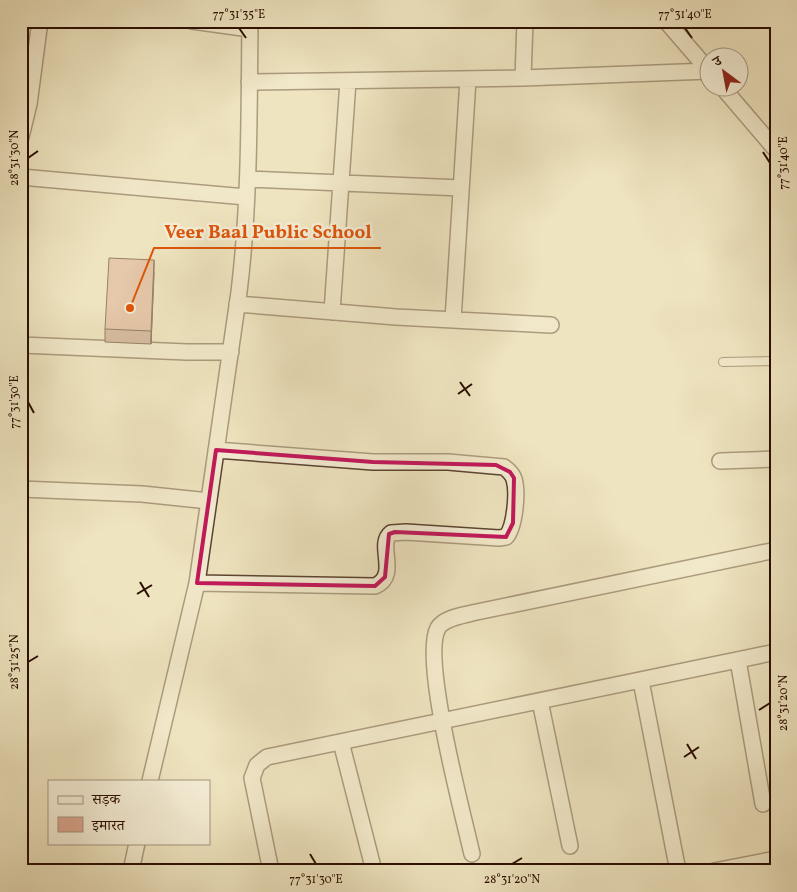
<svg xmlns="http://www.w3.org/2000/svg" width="797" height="892" viewBox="0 0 797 892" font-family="Vollkorn,'Noto Serif Devanagari',serif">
  <rect width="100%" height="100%" fill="#eee4bf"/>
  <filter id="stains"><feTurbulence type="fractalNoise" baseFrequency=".004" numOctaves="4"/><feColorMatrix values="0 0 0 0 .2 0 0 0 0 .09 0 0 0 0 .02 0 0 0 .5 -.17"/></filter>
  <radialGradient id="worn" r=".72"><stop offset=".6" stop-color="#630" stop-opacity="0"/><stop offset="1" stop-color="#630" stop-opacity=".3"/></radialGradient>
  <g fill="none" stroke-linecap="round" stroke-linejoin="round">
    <defs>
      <path id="lane" d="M723,362L776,361"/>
      <path id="street" d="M192,21L250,29
        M666,21L710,72
        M523,78L525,21
        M249,82L523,78L709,71
        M723,88L776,150
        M21,137L29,104L40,21
        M21,177L246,197
        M248,179L461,188
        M237,304L396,317L551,325
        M332,312L348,81
        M453,320L468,79
        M21,345L187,352H231
        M720,461L776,459
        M21,489L142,494L209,501
        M197,583L375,586C400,575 376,545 391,533L406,532L499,538L506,537C515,527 518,492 514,479C512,473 508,470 504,467L448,462H373L216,450
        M738,660L763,804
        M641,681L678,871
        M540,701L570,846
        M341,742L374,871
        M150,781L197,583L239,292C250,202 249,112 250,21
        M472,854C463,814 421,658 438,628C444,618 461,616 472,613L776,550
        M131,871L137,843
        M271,871L252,778L257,765L267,757L776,652
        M714,871L776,859"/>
    </defs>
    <use href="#lane" stroke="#5b4430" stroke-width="10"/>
    <use href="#street" stroke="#5b4430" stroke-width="18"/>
    <use href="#lane" stroke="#f4edd5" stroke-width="8"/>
    <use href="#street" stroke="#f4edd5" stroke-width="15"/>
  </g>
  <path fill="#bc8f7c" stroke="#2a0e01" d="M154,273L151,344L105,342V329Z"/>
  <path fill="#997465" stroke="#2a0e01" d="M154,260V273L151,344V331Z"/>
  <path fill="#dba690" stroke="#2a0e01" d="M109,258L154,260L151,331L105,329Z"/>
  <path d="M0 0H797V892H0ZM216,450L373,462L496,465L510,472L514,478L513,523L506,537L395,532L389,534L385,577L375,586L197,583Z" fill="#eee4bf" fill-opacity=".55" fill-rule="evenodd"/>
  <path fill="none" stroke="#c2185b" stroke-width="4" stroke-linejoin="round" d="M216,450L373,462L496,465L510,472L514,478L513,523L506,537L395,532L389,534L385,577L375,586L197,583Z"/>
  <path fill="none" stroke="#2a0e01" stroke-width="2" d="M239,28L246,38M685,28L692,38M763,152L770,163M28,158L38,151M460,382L470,396M458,394L472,384M28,402L34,413M140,582L149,597M137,594L152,585M28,662L38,656M759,710L770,703M687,744L696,759M684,757L699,747M310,854L316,864M512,864L522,858"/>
  <path fill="none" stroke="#de550b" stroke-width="2" d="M130 308L154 248H381"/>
  <circle fill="#de550b" stroke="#f4edd5" stroke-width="2" cx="130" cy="308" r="5"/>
  <g font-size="19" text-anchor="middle" font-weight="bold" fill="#de550b" stroke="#f4edd5" stroke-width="5" stroke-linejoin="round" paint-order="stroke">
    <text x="268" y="238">Veer Baal Public School</text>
  </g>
  <rect width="797" height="892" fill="none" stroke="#eee4bf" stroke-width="55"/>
  <rect x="48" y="780" width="162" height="65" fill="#f4edd5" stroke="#a39480"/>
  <rect x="58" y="796" width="25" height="8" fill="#f4edd5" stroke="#a39480"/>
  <text x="92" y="804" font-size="15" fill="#2a0e01">सड़क</text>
  <rect x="58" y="817" width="25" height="15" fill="#dba690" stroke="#a39480"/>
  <text x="92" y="830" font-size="15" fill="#2a0e01">इमारत</text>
  <g transform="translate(724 72) rotate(328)"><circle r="24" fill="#f4edd5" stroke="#a39480"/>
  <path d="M0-4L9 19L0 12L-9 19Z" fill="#8f2418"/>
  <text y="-8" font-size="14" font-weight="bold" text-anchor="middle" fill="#2a0e01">उ</text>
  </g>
  <rect x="28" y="28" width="742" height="836" fill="none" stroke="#2a0e01" stroke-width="2"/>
  <g font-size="12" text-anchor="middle" fill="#2a0e01">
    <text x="239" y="18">77°31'35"E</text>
    <text x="685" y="18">77°31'40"E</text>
    <text transform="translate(14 158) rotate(-90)" y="4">28°31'30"N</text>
    <text transform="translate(783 163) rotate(-90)" y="4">77°31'40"E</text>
    <text transform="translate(14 402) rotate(-90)" y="4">77°31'30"E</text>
    <text transform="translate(14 662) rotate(-90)" y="4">28°31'25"N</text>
    <text transform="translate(783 703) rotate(-90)" y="4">28°31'20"N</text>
    <text x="316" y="883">77°31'30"E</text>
    <text x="512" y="883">28°31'20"N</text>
  </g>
  <rect width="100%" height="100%" filter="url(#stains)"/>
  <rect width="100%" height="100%" fill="url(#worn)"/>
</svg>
